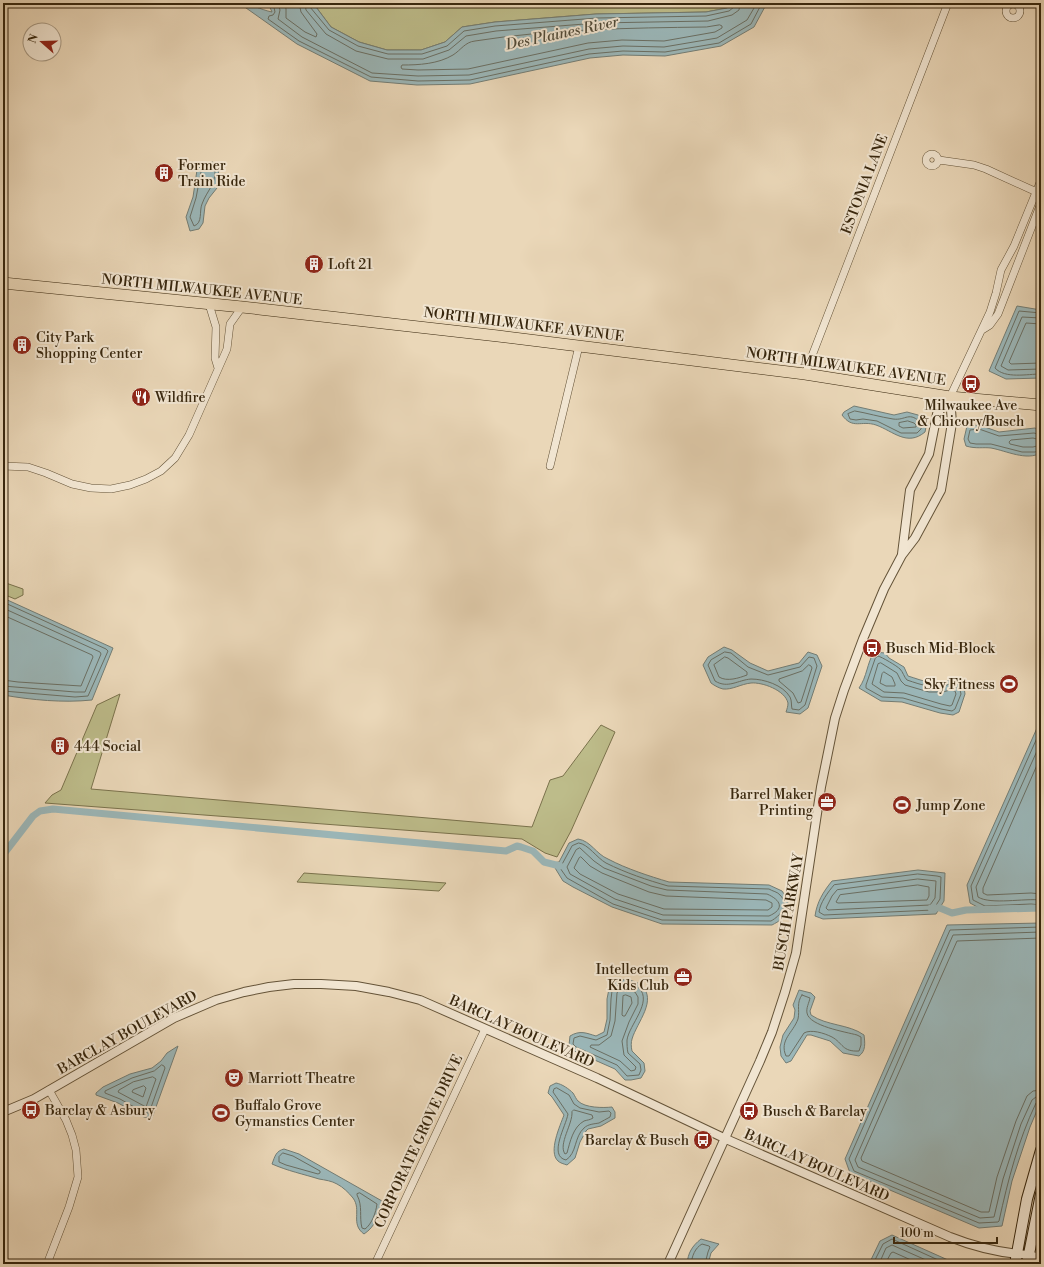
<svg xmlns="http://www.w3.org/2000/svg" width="1044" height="1267" viewBox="0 0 1044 1267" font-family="'Libre Bodoni',serif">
  <rect width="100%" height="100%" fill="#ead7b8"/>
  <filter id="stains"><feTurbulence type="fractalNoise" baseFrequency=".005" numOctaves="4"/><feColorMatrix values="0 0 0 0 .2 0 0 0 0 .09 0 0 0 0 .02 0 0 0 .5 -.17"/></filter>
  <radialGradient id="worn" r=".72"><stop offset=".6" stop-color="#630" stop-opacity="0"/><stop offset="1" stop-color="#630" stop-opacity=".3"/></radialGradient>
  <path fill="#bdbc8a" stroke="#7a724c" d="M313,3H734L727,8L706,12L596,14L495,22L462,27L445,42L421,50H387L359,42L331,27Z
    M3,582L23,589V595L15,599L3,594Z
    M120,694L91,789L532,827L550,780L563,776L601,725L615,732L571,831L557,857L545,853L522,839L45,803L52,795L61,790L97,705Z
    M304,873L446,883L439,891L297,882Z"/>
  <path fill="#9bb7b9" stroke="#737d75" d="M239,3C250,3 261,10 272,12L268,3H313L331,27L359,42L387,50H421L445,42L462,27L495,22L596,14L706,12L727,8L734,3H767L754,27L721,46L665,56L623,55L590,58L470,84L417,85L370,81L297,44Z
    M213,162L219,168L217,188L209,198L205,206L203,223L199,229L190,231L186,217L193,197L197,170L203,164Z
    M1017,306L1041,310V378L1006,379L989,371Z
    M854,406L894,415L907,412L918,415L927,422L925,432C907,447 893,431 876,425C861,420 853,430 842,415L844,412Z
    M979,425L999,432L1035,428L1041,431V453C1026,461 1007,451 991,448C983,447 976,449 966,446L964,439L967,426Z
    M3,598L113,648L92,700C63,703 32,700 3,695Z
    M724,647L732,650L750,663L768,671L799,663L808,652L817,655L822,666L808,708L800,714L786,712C787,709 788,706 788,703C785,690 762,682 751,683C741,684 732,690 723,689C719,688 715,686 711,683L703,665L708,657Z
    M874,652L885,653L889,658L904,667L908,676C924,681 934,686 950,680L964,687L965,694L959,712L953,715L940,713L902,702L881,701L859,688C867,677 867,663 874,652Z
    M1041,719V909L1031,908L983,910L970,903L967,885Z
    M578,839C591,841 596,854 608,859C627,869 649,876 669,882L769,885L782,891L788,900C787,915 787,917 772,925L662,924L612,907L573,887L563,881L552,863L559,862L569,843Z
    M918,870L945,873L944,901L936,914L823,919L815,916C817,902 823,892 832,881Z
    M1041,923V1101L1030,1127L1012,1181L1002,1226L979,1228L850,1173L845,1159L947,925Z
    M627,979C631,981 638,982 641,985C658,1000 637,1022 632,1039C631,1042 631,1047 632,1051L644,1063L645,1071L641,1078L631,1080H625L615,1069L572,1050L569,1045L570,1036C580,1030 586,1033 596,1036L604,1032L607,1019V999L609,989L614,982Z
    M799,990L811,993L815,997L810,1011L811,1015C827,1026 849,1024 864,1035C865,1043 866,1051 859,1056L843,1053L830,1041L811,1035H807L791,1061L786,1063L781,1056L780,1047L783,1035L794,1018L795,1010L793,1005Z
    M178,1046L152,1118L144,1117L118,1103L96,1095V1093L103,1087L130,1074L152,1068L161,1061L167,1053Z
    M556,1083C562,1084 569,1089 573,1093C575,1096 576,1099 578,1101C585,1108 603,1108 612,1107L615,1112V1118L601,1126L588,1129L586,1131L580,1142L575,1158L567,1165C564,1164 560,1163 558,1161C548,1152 560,1126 564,1115L552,1097L548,1093L550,1086Z
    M284,1149L299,1154L382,1201C380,1214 375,1227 364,1234C350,1224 362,1210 353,1198C349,1193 343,1187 337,1184C332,1181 325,1180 319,1179C303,1174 288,1171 272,1164C275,1156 276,1151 284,1149Z
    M892,1235L957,1264H869L880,1241Z
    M701,1239L719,1244L711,1253L708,1264H687C688,1253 692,1246 701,1239Z"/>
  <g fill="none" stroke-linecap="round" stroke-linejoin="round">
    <path stroke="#6a6f64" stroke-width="1" d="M273,3L275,12L273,15L269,16L268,19L299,41L371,77L418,81L470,80L589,54L623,51L665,52L719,43L751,24L762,3
      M278,3L280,10L278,19L302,37L372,73L418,76L469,75L589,49L623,46L664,47L717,38L747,20L757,3
      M285,3L286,9V18L305,32L316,37L317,34L301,12L299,3
      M305,3L306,10L326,34L356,51L388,59H423L449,50L466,36L496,31L597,23L708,21L732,15L739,10L740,3
      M310,3V7L329,30L358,46L388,54H422L447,46L464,31L495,26L597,18L706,16L729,11L734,7L735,3
      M720,25L722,26V28L715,32L664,41L622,40L588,43L468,69L418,70L402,69L401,67L402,65C419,65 438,64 453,55C461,50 465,42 475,41C551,29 629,28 706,27Z
      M205,167H212L215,169C216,185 207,190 202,204C199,211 203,223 194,226L190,217L196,198L201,172Z
      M1041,313L1019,311L995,368C1005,379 1027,374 1041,374
      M1041,318L1022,317L1001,366L1008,370L1041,369
      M1041,324L1026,323L1009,362L1011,364L1041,363
      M855,411C867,413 880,417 893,419C906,421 909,410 922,424L921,429L917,433H901L877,421L863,419L856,420L850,419L848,414Z
      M908,421L914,423L916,425V427L903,428L899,426V423Z
      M1041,435L1034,433L999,436L979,429L970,430L968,439L970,443L976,444H991L1022,452H1035L1041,450
      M1041,440L1033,438L1011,440L1009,442L1010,444L1023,447H1033L1041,445
      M3,602L106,649L108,651L88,696L75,697L3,691
      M3,608L100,652L101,654L85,692H75L3,686
      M3,615L92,655L93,657L81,686L18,682L3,680
      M725,652L731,653L748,667L768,675L800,667L809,657L814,658L817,666L805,705L799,710L792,709C791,705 792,701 790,697C783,685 764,679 751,679C738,680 728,689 715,681L708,665L711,660Z
      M878,656C882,657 897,666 900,669C903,672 904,677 907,680C922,685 935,690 950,684L960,690L961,694L955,709L952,711L941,709L903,698L882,697L866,688V685L875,659Z
      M725,657L728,658L747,672V675C739,678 727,682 719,677L714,665Z
      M881,663L897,673L901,681L905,685L929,692H943L950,690L955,691L956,694L952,705L950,706L941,704L904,693L884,692L872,684L878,664Z
      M809,665L811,666L812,668L801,702L798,703L793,693L779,681V679L802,671Z
      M884,672L892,677L895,684V686H886L880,683L882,674Z
      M1041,729L971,886L973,900L985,906L1031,904L1041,905
      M1041,742L976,887L978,897C991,905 1024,898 1041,900
      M1041,756L983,888V893L987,895L1031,893L1041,894
      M579,843C588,844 597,858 606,863C626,873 647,880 668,886L769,889C772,891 778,892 780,895C790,905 780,916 771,921L662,920L613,904L567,878L560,868L572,846Z
      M580,848L594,861L604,868L651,886L667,890L767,894C781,900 785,909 769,916L663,915L615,899L570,874L567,867L576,850Z
      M581,857L590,866L602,873L649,892L666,896L766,900L772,903V907L768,910L664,909L618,894L580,874L574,868L579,858Z
      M918,874L937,876L941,877L940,899L933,910L824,915L819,912C820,903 828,892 834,885Z
      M918,879L936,881L935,898L930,905L828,910L826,908L832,896L837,890Z
      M918,885L929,887V896L927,900L838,903L836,902L840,895Z
      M1041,927L950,930L849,1159L854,1171L979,1223L998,1222L999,1221C1008,1180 1018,1141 1036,1103L1041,1101
      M1041,932L953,935L855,1160L858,1167L980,1218L994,1217L1003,1179L1021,1124L1032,1100L1036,1097L1041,1096
      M1041,938L957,941L861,1158L862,1161L981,1212H989L997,1177L1016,1121L1027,1096L1033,1091L1041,1090
      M627,983C630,985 636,986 639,988C653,1002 629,1025 627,1040C627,1044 627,1049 628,1053L640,1064L641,1070L639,1075L627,1076L617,1065L576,1047L573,1044L574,1038L580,1036L596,1040L607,1035L610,1020L611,999L612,991L617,986Z
      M626,989L635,992L638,997V1004L629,1022L622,1041L624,1055L636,1067L635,1070L631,1071L620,1061L590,1047L591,1045H599L611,1036L615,1021L617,993L619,990Z
      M626,995L631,997L632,1003L625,1016H623L622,1015L623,996Z
      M802,995L810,998C809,1003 806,1008 807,1013C809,1026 846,1032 857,1035L861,1037V1045L859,1051C842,1052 843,1043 832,1037C824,1033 811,1029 804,1033L789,1056H786C779,1040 793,1033 798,1019C800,1010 796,1003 802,995Z
      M162,1065L164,1066L165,1068L149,1113H145L120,1099L105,1093V1091L132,1078L154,1071Z
      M153,1077L156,1079L146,1107L118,1092L119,1090L133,1082Z
      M144,1086L146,1088L143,1097L132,1092L133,1090Z
      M557,1088L569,1095L574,1104L580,1108L599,1112L609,1111L611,1113L610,1117C606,1119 603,1121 599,1123C594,1124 588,1124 584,1128C574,1137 577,1153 566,1160C548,1156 566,1126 568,1114L553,1092L554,1089Z
      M574,1110L592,1115L593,1118C590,1120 587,1120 584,1121C573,1127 570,1142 567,1153L565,1154C558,1144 573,1124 572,1112Z
      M283,1153L293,1156L320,1171V1173L318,1174L286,1165L279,1162V1157Z
      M360,1193L377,1204C376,1212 372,1224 365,1229L362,1228C359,1217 363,1206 357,1195V1194Z
      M691,1264C692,1256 695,1248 702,1244L709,1246L710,1247L708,1252L705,1264
      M873,1264L883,1244L892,1239L947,1264
      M879,1264L886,1248L892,1245L935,1264
      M885,1264L891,1253L893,1252L920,1264"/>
    <path stroke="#9bb7b9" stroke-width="7" d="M3,855L33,816L40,811L53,809L506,851L517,846L521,847L533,851L544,862L560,866
      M931,908H940L952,913L966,910L1041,908"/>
    <defs>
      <path id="minor" d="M1006 11a7 7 0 1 1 14 0a7 7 0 1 1-14 0Z
        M926 160a6 6 0 1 1 12 0a6 6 0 1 1-12 0Z
        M939,160L974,165L986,169L1041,194
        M209,304L216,327L215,358L218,368
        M982,330L990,325L998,314L1041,203
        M805,374L948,3
        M950,397L990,312L996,293L1001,270L1014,246L1041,180
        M3,466L28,467L46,473L72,484L91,488L111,489L130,485L146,479L161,471L175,458L189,435L227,349L230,324L242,307
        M550,466L579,346
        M1028,1255L1041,1257
        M47,1264L69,1207L78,1177L76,1150L72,1135L66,1120L49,1090
        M375,1264L485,1029"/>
      <path id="tertiary" d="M902,554L910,490L929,454L937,414L950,397
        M3,1112L34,1099L174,1018L216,1000L244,992L269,987L294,984H321L356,986L389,992L420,1000L597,1078L726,1139L950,1237C975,1247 1001,1253 1028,1255
        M668,1264L760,1061L772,1032L785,992L796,953L821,787L835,718L844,690L863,639L884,589L902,555L915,538L941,490L952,423L950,397"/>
      <path id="secondary" d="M1015,1264L1027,1199L1041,1150
        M1027,1264L1041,1194"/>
      <path id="primary" d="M3,283L242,307L498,336L805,374L950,397L1041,405"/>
    </defs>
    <use href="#minor" stroke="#645338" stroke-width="8"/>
    <use href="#tertiary" stroke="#645338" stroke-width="10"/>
    <use href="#secondary" stroke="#38270e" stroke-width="12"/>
    <use href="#primary" stroke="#38270e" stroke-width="12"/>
    <use href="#minor" stroke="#f1e5d1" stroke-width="7"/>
    <use href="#tertiary" stroke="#f1e5d1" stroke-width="8"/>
    <use href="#secondary" stroke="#f1e5d1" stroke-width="10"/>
    <use href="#primary" stroke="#ead7b8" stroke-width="11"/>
  </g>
  <defs>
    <symbol id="building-disc" viewBox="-11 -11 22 22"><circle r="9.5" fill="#8f2418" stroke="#f1e5d1"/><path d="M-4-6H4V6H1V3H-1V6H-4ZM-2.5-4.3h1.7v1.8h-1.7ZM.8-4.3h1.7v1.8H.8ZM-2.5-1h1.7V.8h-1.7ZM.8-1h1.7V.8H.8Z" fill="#fff"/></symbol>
    <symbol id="bus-disc" viewBox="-11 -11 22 22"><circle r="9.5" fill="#8f2418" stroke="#f1e5d1"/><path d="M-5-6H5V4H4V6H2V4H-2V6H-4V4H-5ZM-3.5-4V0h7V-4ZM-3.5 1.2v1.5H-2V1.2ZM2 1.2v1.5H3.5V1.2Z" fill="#fff"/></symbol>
    <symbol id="restaurant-disc" viewBox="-11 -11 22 22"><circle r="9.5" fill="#8f2418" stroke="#f1e5d1"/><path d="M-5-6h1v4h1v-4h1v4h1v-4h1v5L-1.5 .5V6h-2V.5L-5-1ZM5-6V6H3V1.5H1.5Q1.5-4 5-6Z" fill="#fff"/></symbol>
    <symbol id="stadium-disc" viewBox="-11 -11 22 22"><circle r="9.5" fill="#8f2418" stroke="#f1e5d1"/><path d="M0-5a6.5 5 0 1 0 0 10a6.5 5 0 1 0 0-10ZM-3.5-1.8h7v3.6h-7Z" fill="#fff"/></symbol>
    <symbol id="office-disc" viewBox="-11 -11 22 22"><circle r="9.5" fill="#8f2418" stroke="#f1e5d1"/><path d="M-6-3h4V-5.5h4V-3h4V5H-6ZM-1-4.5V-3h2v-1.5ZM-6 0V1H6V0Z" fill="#fff"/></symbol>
    <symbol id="theatre-disc" viewBox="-11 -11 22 22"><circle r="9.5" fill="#8f2418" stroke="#f1e5d1"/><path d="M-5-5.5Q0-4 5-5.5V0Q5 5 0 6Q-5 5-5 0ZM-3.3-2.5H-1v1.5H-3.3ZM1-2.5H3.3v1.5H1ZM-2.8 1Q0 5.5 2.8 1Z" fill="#fff"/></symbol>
  </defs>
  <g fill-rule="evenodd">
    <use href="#building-disc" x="153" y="162" width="22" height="22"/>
    <use href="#building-disc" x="303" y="253" width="22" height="22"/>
    <use href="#building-disc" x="11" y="334" width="22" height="22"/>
    <use href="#bus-disc" x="960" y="373" width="22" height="22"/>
    <use href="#restaurant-disc" x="130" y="386" width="22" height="22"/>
    <use href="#bus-disc" x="861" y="637" width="22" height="22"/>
    <use href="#stadium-disc" x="998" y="673" width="22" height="22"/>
    <use href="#building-disc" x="49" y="735" width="22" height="22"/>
    <use href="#office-disc" x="816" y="791" width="22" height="22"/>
    <use href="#stadium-disc" x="891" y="794" width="22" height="22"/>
    <use href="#office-disc" x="672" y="966" width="22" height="22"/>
    <use href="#theatre-disc" x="223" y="1067" width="22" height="22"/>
    <use href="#bus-disc" x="20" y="1099" width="22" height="22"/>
    <use href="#bus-disc" x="738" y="1100" width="22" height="22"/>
    <use href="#stadium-disc" x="210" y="1102" width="22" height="22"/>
    <use href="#bus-disc" x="692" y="1129" width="22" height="22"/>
  </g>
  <g text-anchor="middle" stroke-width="4" stroke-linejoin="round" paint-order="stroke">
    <g font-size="14" fill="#38270e" stroke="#f1e5d1" text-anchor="start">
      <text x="178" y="170">Former<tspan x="178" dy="16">Train Ride</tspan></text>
      <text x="328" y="269">Loft 21</text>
      <text x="36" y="342">City Park<tspan x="36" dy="16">Shopping Center</tspan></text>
      <text x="155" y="402">Wildfire</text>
      <text x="971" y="410" text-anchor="middle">Milwaukee Ave<tspan x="971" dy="16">&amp; Chicory/Busch</tspan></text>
      <text x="886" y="653">Busch Mid-Block</text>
      <text x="995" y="689" text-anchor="end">Sky Fitness</text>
      <text x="74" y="751">444 Social</text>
      <text x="813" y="799" text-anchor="end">Barrel Maker<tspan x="813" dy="16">Printing</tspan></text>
      <text x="916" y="810">Jump Zone</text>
      <text x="669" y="974" text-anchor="end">Intellectum<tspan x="669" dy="16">Kids Club</tspan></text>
      <text x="248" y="1083">Marriott Theatre</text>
      <text x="235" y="1110">Buffalo Grove<tspan x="235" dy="16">Gymanstics Center</tspan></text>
      <text x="45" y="1115">Barclay &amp; Asbury</text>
      <text x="763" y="1116">Busch &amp; Barclay</text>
      <text x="689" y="1145" text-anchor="end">Barclay &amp; Busch</text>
    </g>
    <g font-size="14" fill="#38270e" stroke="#f1e5d1">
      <text transform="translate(864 184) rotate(-69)" y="5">ESTONIA LANE</text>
      <text transform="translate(202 289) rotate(6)" y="5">NORTH MILWAUKEE AVENUE</text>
      <text transform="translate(524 324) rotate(7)" y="5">NORTH MILWAUKEE AVENUE</text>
      <text transform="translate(846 366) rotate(8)" y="5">NORTH MILWAUKEE AVENUE</text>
      <text transform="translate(788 912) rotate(-80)" y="5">BUSCH PARKWAY</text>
      <text transform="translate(522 1031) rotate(24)" y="5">BARCLAY BOULEVARD</text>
      <text transform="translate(127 1032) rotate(-29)" y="5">BARCLAY BOULEVARD</text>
      <text transform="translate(418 1141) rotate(-65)" y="5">CORPORATE GROVE DRIVE</text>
      <text transform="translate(817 1165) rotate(24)" y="5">BARCLAY BOULEVARD</text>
    </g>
    <g font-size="15" font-style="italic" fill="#514b39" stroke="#f1e5d1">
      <text transform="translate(562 33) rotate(-12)" y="5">Des Plaines River</text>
    </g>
  </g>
  <rect width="1044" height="1267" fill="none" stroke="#ead7b8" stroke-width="16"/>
  <rect x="4" y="4" width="1036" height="1259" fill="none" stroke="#38270e" stroke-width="2"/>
  <rect x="8" y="8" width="1028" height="1251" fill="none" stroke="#38270e"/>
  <g transform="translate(42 42) rotate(290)"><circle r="19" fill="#f1e5d1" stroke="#a79983"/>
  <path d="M0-3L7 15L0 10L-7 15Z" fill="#8f2418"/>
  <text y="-6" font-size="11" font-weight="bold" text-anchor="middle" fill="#38270e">N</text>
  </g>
  <path d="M894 1237v6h103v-6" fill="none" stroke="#38270e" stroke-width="2"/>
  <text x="900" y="1237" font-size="12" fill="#38270e" stroke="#f1e5d1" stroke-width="3" paint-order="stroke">100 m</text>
  <rect width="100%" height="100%" filter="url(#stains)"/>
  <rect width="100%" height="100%" fill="url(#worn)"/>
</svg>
